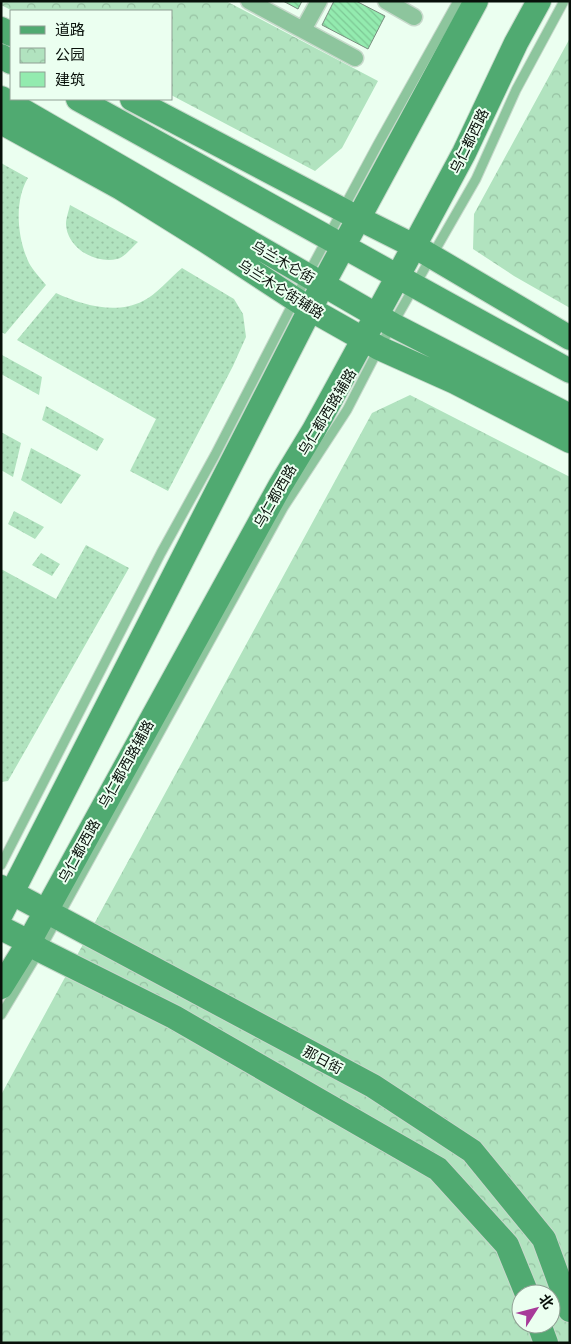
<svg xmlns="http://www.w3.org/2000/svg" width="571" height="1344" viewBox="0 0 571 1344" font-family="'DejaVu Sans','Noto Sans SC',sans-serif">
  <defs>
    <pattern id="grass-dots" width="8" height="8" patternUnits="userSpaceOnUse" patternTransform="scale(1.25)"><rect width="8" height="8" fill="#b1e3bf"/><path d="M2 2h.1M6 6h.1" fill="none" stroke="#97c2a3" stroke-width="1.8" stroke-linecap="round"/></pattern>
    <pattern id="park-crowns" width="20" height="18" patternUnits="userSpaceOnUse" patternTransform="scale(1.25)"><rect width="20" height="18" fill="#b1e3bf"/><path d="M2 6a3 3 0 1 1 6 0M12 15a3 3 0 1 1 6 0" fill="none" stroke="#97c2a3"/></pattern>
    <pattern id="building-back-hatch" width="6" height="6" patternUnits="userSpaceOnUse" patternTransform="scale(1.25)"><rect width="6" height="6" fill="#93ebaf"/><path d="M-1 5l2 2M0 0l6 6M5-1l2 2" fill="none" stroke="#7dc895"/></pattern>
  </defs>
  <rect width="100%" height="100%" fill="#ebfff0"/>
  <path fill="url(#grass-dots)" d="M1,163L28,178C14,201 17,238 29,263C33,270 40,278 46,285L5,334L1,332Z
    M70,205L138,242C132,247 124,258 117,259C95,264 67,248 66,224C66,218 69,210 70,205Z
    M182,268L234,299L243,314L246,337L233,366L168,491L130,471L156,419L17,340L56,293C82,305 116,315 143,301C156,295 170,278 182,268Z
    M2,355L42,377L39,395L1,374Z
    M46,406L104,439L97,451L42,420Z
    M1,432L21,443L13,477L1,470Z
    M31,448L81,475L61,504L21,480Z
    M14,511L44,527L35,539L8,524Z
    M86,545L129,568L8,781L1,782V569L56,599Z
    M41,553L60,564L52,576L32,565Z"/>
  <path fill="url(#park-crowns)" fill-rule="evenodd" d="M1,1H226L378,81L342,148L315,171L171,95V11H13L1,5Z
    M570,38V308L514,276L473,249L474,214Z
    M410,395L570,477V1343H1V1095L372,413ZM521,1294H551V1324H521Z"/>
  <path fill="url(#building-back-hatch)" stroke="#788d7e" d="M283,1H302L298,9Z
    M334,1H356L385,16L368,49L322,25Z"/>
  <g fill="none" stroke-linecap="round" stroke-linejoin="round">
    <defs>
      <path id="lane" d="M1,865L161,553L215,455L307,276L378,144L458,1
        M1,1015L40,950L283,508L347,410L379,348L476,179L516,90L564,1"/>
      <path id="street" d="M249,1L355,58
        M386,1L414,17
        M303,30L319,1"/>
      <path id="secondary" d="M1,29L11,34
        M1,56L11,62
        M1,98L393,325L570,416
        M78,99C242,189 405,282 570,371
        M132,99L358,218L414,246L570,338
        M1,122L121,188L206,241L310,309L379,348L455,382L570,441
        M1,887L373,1086L472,1151L544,1239L570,1310
        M1,914L323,284L476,1
        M1,928L29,942L40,950L174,1017L438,1169L507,1245L527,1294
        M1,987L29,942L280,486L314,430L398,276L464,153L516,43L539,1
        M539,1324L546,1343"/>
    </defs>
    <use href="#lane" stroke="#c7d9cb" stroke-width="11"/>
    <use href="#street" stroke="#c7d9cb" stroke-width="19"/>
    <use href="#secondary" stroke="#c7d9cb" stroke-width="26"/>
    <use href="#lane" stroke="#8dc59d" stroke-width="9"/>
    <use href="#street" stroke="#8dc59d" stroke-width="16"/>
    <use href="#secondary" stroke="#50aa71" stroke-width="24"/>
  </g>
  <g text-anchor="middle" stroke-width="4" stroke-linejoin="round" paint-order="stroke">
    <g font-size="14" fill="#08100a" stroke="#ebfff0">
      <text transform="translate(469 141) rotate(-64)" y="5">乌仁都西路</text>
      <text transform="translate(283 262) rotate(30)" y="5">乌兰木仑街</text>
      <text transform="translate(281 289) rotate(32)" y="5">乌兰木仑街辅路</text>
      <text transform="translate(327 412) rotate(-59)" y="5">乌仁都西路辅路</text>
      <text transform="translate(275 496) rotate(-60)" y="5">乌仁都西路</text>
      <text transform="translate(126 764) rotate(-61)" y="5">乌仁都西路辅路</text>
      <text transform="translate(79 851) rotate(-61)" y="5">乌仁都西路</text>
      <text transform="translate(323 1060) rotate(28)" y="5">那日街</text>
    </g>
  </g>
  <rect width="571" height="1344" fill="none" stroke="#08100a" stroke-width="5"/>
  <rect x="10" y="10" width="162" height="90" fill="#ebfff0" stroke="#909f94"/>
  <rect x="20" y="26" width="25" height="8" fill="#50aa71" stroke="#909f94"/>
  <text x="55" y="35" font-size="15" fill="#08100a">道路</text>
  <rect x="20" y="48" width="25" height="15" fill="url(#park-crowns)" stroke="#909f94"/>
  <text x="55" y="60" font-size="15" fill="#08100a">公园</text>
  <rect x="20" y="72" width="25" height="15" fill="#93ebaf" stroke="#909f94"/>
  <text x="55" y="85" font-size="15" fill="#08100a">建筑</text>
  <g transform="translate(536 1309) rotate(54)"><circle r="24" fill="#ebfff0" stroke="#909f94"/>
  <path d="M0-4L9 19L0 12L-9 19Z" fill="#a73a99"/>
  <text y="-8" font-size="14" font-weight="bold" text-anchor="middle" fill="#08100a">北</text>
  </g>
</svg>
